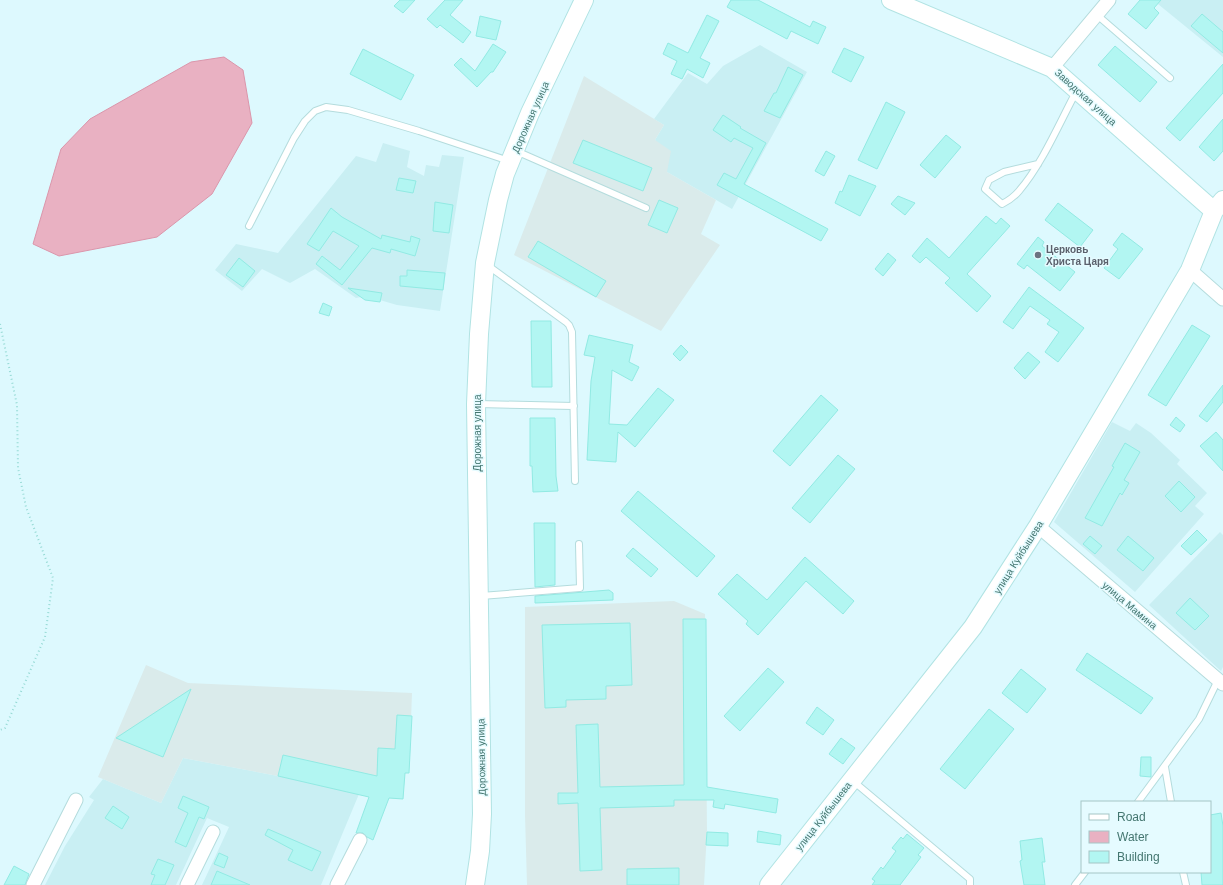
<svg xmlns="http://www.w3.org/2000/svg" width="1223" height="885" viewBox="0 0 1223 885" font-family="Arial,sans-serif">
  <rect width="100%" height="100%" fill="#ddf9fe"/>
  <path fill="#c9eff3" d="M1153,0H1223V57Z
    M760,45L807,72L732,209L667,172L655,140L664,125L654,119L688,73L707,84L723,66Z
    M383,143L410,151L407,167L424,176L426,165L439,167L442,155L464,157L440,311L397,305L366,296L356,298L315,269L290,283L262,269L242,291L215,270L236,244L278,253L356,156L376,162Z
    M1112,422L1130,431L1136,423L1151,433L1180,460L1177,464L1207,493L1195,506L1204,514L1135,592L1054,522Z
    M1220,532L1223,535V667L1221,671L1149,605Z
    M183,758L278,776L359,794L321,885H202L229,827L207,818L176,885H45L65,846L94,800L89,797L103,779L161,803Z"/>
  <path fill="#daebeb" d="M584,76L664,125L655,140L671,151L667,172L716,200L701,234L720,245L661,331L514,255Z
    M674,601L705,614L707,832L704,885H527L525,815V607Z
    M146,665L188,683L412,693L409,773H405L403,799L369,797L278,776L183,758L161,803L98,777Z"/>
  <path fill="#e9b1c2" stroke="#db96ab" d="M224,57L243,70L252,123L212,194L157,237L59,256L33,244L61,149L90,119L191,62Z"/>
  <path fill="#b2f6f2" stroke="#91eae3" d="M400,0H415L403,13L394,6Z
    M445,0H463L450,15L471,32L463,43L440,25L437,28L427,19Z
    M731,0H758L810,27L813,21L826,27L818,44L791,31L787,39L727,7Z
    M1140,0H1161L1154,8L1159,13L1146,29L1128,14Z
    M1202,14L1223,32V53L1191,26Z
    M707,15L719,21L700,58L710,63L703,78L687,69L682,79L671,74L677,61L663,54L668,43L688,53Z
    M480,16L501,21L496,40L476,36Z
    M493,44L506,52L493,72H491L477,87L454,65L461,58L475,71Z
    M1115,46L1157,82L1140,102L1098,65Z
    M844,48L864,57L851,82L832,72Z
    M363,49L414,75L401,100L350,74Z
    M1223,64V93L1180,141L1166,128Z
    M788,67L803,75L780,118L764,111L774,93H776Z
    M886,102L905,112L877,169L858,160Z
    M723,115L741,127L740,128L766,143L744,184L828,229L821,241L717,185L724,173L736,179L753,148L734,138L731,142L713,130Z
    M1223,119V151L1214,161L1199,147Z
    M946,135L961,147L935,178L920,165Z
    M583,140L652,168L643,191L573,163Z
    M826,151L835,156L824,176L815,171Z
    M849,175L876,186L860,216L835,203L840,191L842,192Z
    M399,178L416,181L413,193L396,190Z
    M898,196L915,203L905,215L891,204Z
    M659,200L678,208L667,233L648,225Z
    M435,202L453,205L449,233L433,231Z
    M1058,203L1093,230L1080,247L1045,220Z
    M331,208L342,217L381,239L382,235L410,242L411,236L420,239L415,256L391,249L390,253L372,248L342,285L316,264L322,256L340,270L359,246L333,231L319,251L307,244Z
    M986,216L996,224L1001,218L1010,226L967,274L991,296L977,312L945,283L950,278L926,257L920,263L912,256L927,238L949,258Z
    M1122,233L1143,249L1119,279L1104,268L1118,249L1113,245Z
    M1038,237L1044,242L1042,246L1075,272L1060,291L1027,265L1024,269L1017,264Z
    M538,241L606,281L596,297L528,257Z
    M888,253L896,260L883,276L875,269Z
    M239,258L255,271L243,287L226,275Z
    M407,270L445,273L443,290L400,286V276H407Z
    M1029,287L1084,328L1058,362L1045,352L1059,332L1047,324L1050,320L1030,306L1013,329L1003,322Z
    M348,288L382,293L380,302L365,300Z
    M323,303L332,307L329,316L319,313Z
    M531,321H551L552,387H532Z
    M1192,325L1210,336L1166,406L1148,395Z
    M589,335L633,345L629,362L639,367L632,381L612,370L609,424L627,425L658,388L674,400L635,447L618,432L616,462L587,460L591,381L595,357L584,355Z
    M681,345L688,352L680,361L673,354Z
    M1028,352L1040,362L1025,379L1014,368Z
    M1223,385V402L1207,422L1199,416Z
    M821,395L838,410L790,466L773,451Z
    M1176,417L1185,425L1180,432L1170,425Z
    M530,418H555L556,476L558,491L533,492L532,466H530Z
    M1216,432L1223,440V471L1200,446Z
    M1125,443L1140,452L1124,480L1129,483L1122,495L1120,493L1102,526L1085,518L1114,467L1112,466Z
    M838,455L855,469L810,523L792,508Z
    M1179,481L1195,497L1181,512L1165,496Z
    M638,491L715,556L697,577L621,511Z
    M534,523H555V585L535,587Z
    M1197,530L1207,540L1191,555L1181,546Z
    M1090,536L1102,546L1095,554L1083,544Z
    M1128,536L1154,558L1143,571L1117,550Z
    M633,548L658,569L651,577L626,556Z
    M805,557L854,601L843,614L806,581L758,635L746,624L748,621L718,594L737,574L767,600Z
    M609,590L613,593V600L535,603V596Z
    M1190,598L1209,616L1195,630L1176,613Z
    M683,619H706L707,787L778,799L776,813L725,804L724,809L713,807L714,800H674V806L600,808L602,870L580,871L578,803L558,804V793H578L576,725L598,724L600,787L684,785Z
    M630,623L632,685L606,686V699L566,700V707L545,708L542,625Z
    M1087,653L1153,698L1141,714L1076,670Z
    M768,668L784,682L740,731L724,716Z
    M1021,669L1046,689L1027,713L1002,693Z
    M191,689L163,757L116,738Z
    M817,707L834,720L823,735L806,723Z
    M989,709L1014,729L965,789L940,769Z
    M397,715L412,716L409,773H405L403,799L389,798L373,840L367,837L363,833H356L369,797L278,776L283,755L377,776L378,748L395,749Z
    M841,738L855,748L843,764L829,754Z
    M1141,757H1151V777L1140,776Z
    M183,796L209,807L204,819L199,817L186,847L175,842L188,813L178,808Z
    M113,806L129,817L122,829L105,818Z
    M1221,813L1223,826V885H1202L1201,872H1210V815Z
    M268,829L321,852L312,871L288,860L293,850L265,835Z
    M758,831L781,835L780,845L757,842Z
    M707,832L728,833V846L706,845Z
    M907,834L924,848L918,855L921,857L900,885H872L875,881L872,879L881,867L883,869L896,851L892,848L901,837L903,839Z
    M1042,838L1045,862H1042L1045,885H1024L1020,861L1022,860L1020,841Z
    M219,853L228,857L224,868L214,864Z
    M158,859L174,865L165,885H151L155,875L151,874Z
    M14,866L29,874L25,885H4Z
    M679,868V885H627V869Z
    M217,871L250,885H211Z"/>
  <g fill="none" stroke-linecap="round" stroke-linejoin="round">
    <defs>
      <path id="lane" d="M1097,15L1170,78
        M516,151L646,208
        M1038,164L1004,172L989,180L985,189L1002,204C1008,201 1014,197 1019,191C1042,164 1059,124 1076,92
        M249,226L294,138L305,121L315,111L326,107L348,110L419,131L509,161
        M487,265L566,322L569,325L572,332L575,481
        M478,404L574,406
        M481,596L580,588L579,544
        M1165,767L1171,802
        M853,781L970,879V885
        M1138,802L1199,719L1218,680
        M1183,872L1186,885
        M1075,885L1085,872"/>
      <path id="street" d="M1052,68L1109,0
        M1190,270L1223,299
        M1038,526L1223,684
        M33,885L76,800
        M187,885L213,832
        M337,885L360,840"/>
      <path id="secondary" d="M891,0L1052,68L1214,211
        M475,885L480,851L482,814L476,404L479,334L485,263L498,200L505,174L530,113L584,0
        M769,885L973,627L1038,526L1190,270L1214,211L1223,200"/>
    </defs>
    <use href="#lane" stroke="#b4dcdd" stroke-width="8"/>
    <use href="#street" stroke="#b4dcdd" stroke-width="15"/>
    <use href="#secondary" stroke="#b1e3e3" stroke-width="20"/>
    <path stroke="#96dad5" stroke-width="2" stroke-dasharray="1 3" stroke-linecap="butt" d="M0,324L17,405L18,468L26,507L53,578L45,637L5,728L0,730"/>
    <use href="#lane" stroke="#fff" stroke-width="6"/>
    <use href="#street" stroke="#fff" stroke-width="13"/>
    <use href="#secondary" stroke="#fff" stroke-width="18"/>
  </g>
  <circle fill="#6b7280" stroke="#e5fbff" stroke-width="1.5" cx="1038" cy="255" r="4"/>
  <g text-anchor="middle" stroke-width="3" stroke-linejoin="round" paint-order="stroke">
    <g font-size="10" fill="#447670" stroke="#e5fbff">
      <text transform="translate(1086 97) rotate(42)" y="4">Заводская улица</text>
      <text transform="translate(530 117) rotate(-66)" y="4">Дорожная улица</text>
      <text transform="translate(477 433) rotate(-90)" y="4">Дорожная улица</text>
      <text transform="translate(1018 557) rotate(-58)" y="4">улица Куйбышева</text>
      <text transform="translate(1130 605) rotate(40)" y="4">улица Мамина</text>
      <text transform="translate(481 757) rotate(-91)" y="4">Дорожная улица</text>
      <text transform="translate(823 816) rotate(-52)" y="4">улица Куйбышева</text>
    </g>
    <g font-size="10" font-weight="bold" fill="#5b616d" stroke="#e5fbff" text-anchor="start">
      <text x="1046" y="253">Церковь<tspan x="1046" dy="12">Христа Царя</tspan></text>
    </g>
  </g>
  <rect x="1081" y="801" width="130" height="72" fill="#e5fbff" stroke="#a5c6c6"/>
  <rect x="1089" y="814" width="20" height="6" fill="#ffffff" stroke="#a5c6c6"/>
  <text x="1117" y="821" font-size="12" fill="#447670">Road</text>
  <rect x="1089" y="831" width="20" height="12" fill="#e9b1c2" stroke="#a5c6c6"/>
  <text x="1117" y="841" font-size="12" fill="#447670">Water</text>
  <rect x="1089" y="851" width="20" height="12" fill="#b2f6f2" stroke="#a5c6c6"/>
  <text x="1117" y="861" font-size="12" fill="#447670">Building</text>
</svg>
